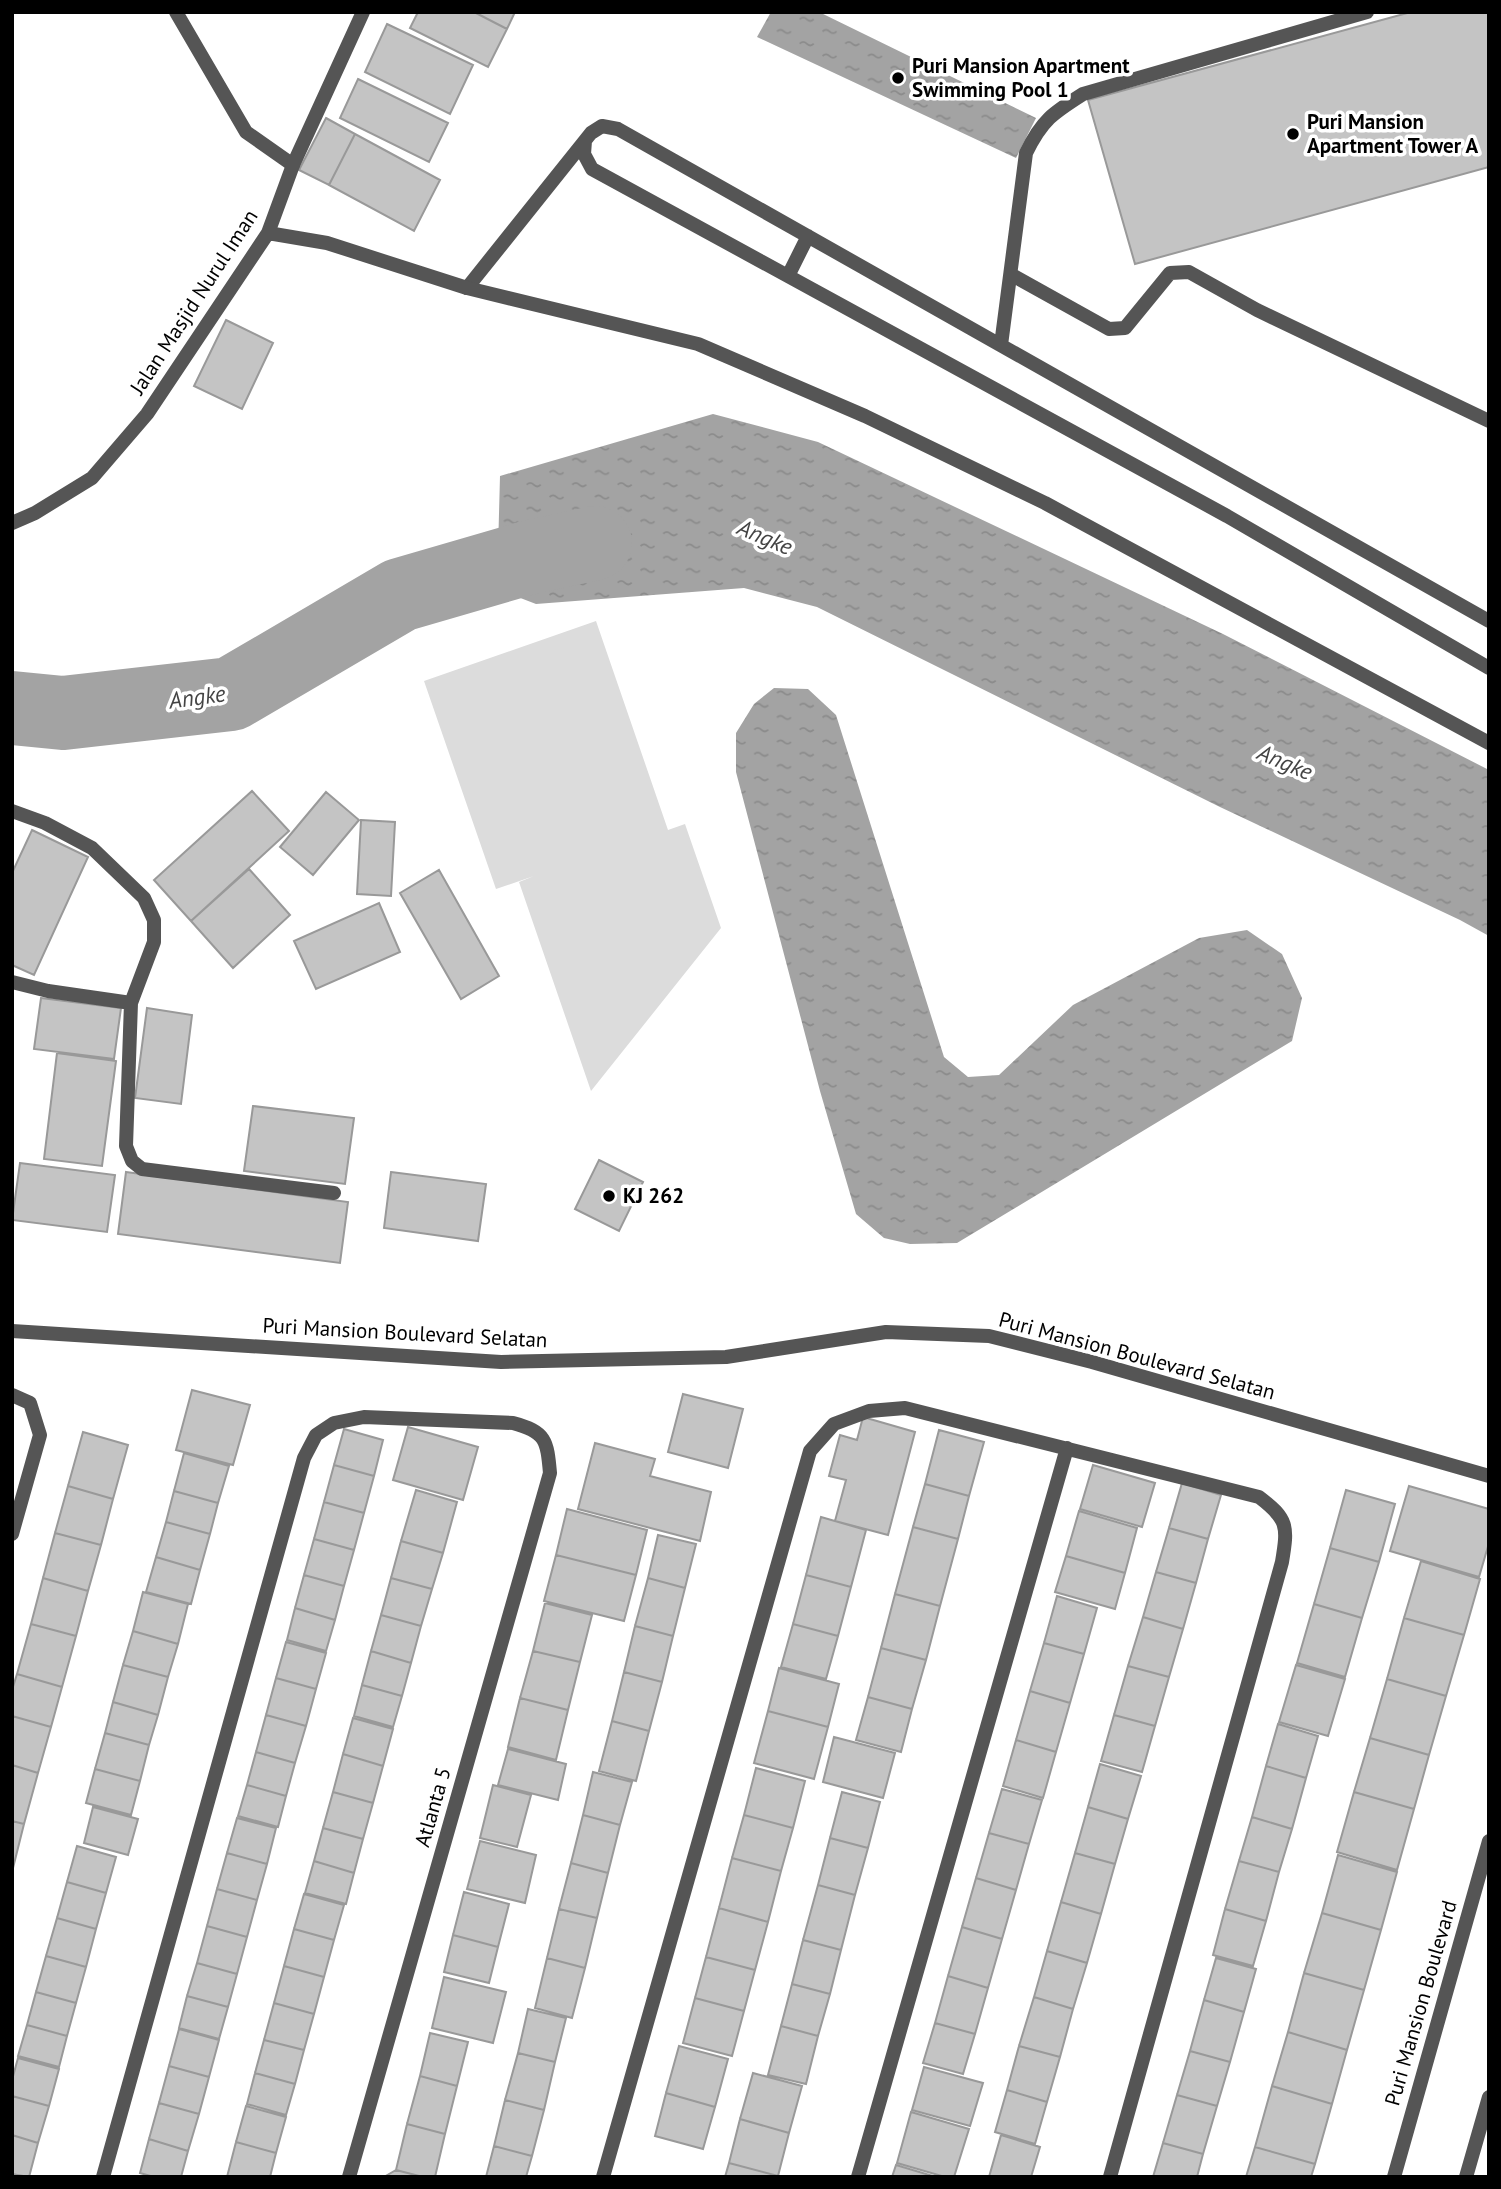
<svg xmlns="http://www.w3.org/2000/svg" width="1501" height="2189" viewBox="0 0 1501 2189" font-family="'PT Sans',sans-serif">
  <defs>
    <pattern id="water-ripples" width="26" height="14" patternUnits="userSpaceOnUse" patternTransform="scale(1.75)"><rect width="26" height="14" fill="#a3a3a3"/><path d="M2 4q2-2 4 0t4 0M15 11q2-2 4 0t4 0" fill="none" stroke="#8b8b8b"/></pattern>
  </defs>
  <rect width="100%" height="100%" fill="#fff"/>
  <path fill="#dcdcdc" d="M596,621L668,830L685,824L721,928L591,1091L519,882L534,876L496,889L424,681Z"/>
  <path fill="url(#water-ripples)" d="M771,12H819L1036,118L1016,158L757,37Z
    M713,414L818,442L1223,634L1489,770V936L1460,920L1220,807L817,607L744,588L536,604L497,589L500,476Z
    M774,688L808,689L836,715L944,1057L968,1077L999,1075L1073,1005L1199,938L1247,930L1282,954L1302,998L1292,1041L957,1243L910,1244L884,1238L856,1214L820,1091L736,772V733L754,704Z"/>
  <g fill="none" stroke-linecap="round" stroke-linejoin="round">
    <path stroke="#a3a3a3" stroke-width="74" d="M12,708L63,713L231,694L400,595L527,558L595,543"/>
  </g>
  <path fill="#c4c4c4" stroke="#999" stroke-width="2" d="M418,12H474L507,29L488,67L410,28Z
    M474,12H515L507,29Z
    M1411,12H1489V167L1135,264L1088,100Z
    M387,24L473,65L450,114L365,72Z
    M358,79L448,123L429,162L340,118Z
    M326,118L355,134L329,185L299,170Z
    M355,134L440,180L414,231L329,185Z
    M226,320L273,343L242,409L194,386Z
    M252,791L289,831L191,921L154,880Z
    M326,792L359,820L313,875L280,847Z
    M361,820L395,822L391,896L357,894Z
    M32,830L88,857L34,975L12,965V873Z
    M249,869L290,915L233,968L191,921Z
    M439,870L499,976L461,999L400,893Z
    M379,903L400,952L316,989L294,941Z
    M41,998L121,1008L114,1059L34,1049Z
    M147,1008L192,1015L181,1104L135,1098Z
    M57,1053L116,1061L102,1166L44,1159Z
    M253,1106L354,1118L345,1184L244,1171Z
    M599,1160L643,1182L619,1231L575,1209Z
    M20,1163L115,1175L107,1232L12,1220Z
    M126,1172L348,1202L340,1263L118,1234Z
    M391,1172L486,1184L478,1241L384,1228Z
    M192,1390L250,1405L233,1465L176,1450Z
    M683,1394L743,1409L728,1468L668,1452Z
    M863,1417L915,1432L888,1535L835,1521L846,1480L829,1476L840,1435L857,1440Z
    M408,1427L478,1447L463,1500L393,1480Z
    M344,1429L383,1440L374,1476L334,1465Z
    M939,1430L984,1442L969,1496L925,1484Z
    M83,1432L128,1445L113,1499L68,1486Z
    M595,1443L655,1459L650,1476L711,1492L700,1541L578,1509Z
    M184,1453L229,1466L218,1503L174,1491Z
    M334,1465L374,1476L364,1513L324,1502Z
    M1093,1465L1155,1483L1142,1527L1080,1509Z
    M1182,1483L1221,1495L1208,1539L1169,1528Z
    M925,1484L969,1496L958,1539L913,1527Z
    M68,1486L113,1499L101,1545L55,1533Z
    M1409,1486L1489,1509V1543L1479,1577L1390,1551Z
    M416,1490L457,1502L443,1553L401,1541Z
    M1346,1490L1395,1504L1379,1562L1330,1548Z
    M174,1491L218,1503L210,1534L166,1522Z
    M324,1502L364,1513L354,1550L314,1539Z
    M567,1509L647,1530L636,1575L556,1555Z
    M1079,1511L1137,1528L1125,1573L1066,1556Z
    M821,1517L866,1530L851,1587L806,1575Z
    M166,1522L210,1534L200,1570L156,1557Z
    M913,1527L958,1539L940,1606L895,1594Z
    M1169,1528L1208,1539L1196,1583L1156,1572Z
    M55,1533L101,1545L88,1591L43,1578Z
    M658,1535L696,1544L685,1588L648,1578Z
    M314,1539L354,1550L344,1586L304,1575Z
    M401,1541L443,1553L432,1589L391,1578Z
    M1330,1548L1379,1562L1362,1618L1314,1604Z
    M556,1555L636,1575L624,1621L544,1601Z
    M1066,1556L1125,1573L1115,1609L1055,1592Z
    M156,1557L200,1570L191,1604L146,1592Z
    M1421,1561L1480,1579L1464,1635L1404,1618Z
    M1156,1572L1196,1583L1183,1629L1143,1617Z
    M304,1575L344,1586L335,1620L295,1608Z
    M806,1575L851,1587L838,1636L793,1624Z
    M43,1578L88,1591L76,1636L31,1624Z
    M391,1578L432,1589L421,1626L381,1615Z
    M648,1578L685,1588L673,1636L635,1626Z
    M143,1592L188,1604L178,1644L133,1631Z
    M895,1594L940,1606L926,1660L881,1648Z
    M1057,1596L1097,1608L1084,1654L1044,1643Z
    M545,1603L592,1615L580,1662L533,1651Z
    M1314,1604L1362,1618L1345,1677L1297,1663Z
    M295,1608L335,1620L326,1651L287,1640Z
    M381,1615L421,1626L411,1663L371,1651Z
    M1143,1617L1183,1629L1169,1677L1128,1666Z
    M1404,1618L1464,1635L1446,1696L1387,1679Z
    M31,1624L76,1636L62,1687L17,1674Z
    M793,1624L838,1636L826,1679L781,1667Z
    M635,1626L673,1636L662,1682L624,1672Z
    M133,1631L178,1644L168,1677L123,1665Z
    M286,1642L326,1653L316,1689L276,1678Z
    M1044,1643L1084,1654L1070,1703L1030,1691Z
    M881,1648L926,1660L912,1709L868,1697Z
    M371,1651L411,1663L402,1696L362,1685Z
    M533,1651L580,1662L568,1710L520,1698Z
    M123,1665L168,1677L158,1715L113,1702Z
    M1296,1665L1345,1679L1328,1736L1279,1722Z
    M1128,1666L1169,1677L1155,1726L1114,1715Z
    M779,1668L839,1684L828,1727L768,1711Z
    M624,1672L662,1682L649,1731L612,1721Z
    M17,1674L62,1687L51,1727L12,1716V1690Z
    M276,1678L316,1689L306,1726L266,1715Z
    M1387,1679L1446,1696L1429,1755L1370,1738Z
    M362,1685L402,1696L393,1727L354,1716Z
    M1030,1691L1070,1703L1056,1752L1016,1740Z
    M868,1697L912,1709L901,1752L856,1740Z
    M520,1698L568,1710L556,1760L508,1747Z
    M113,1702L158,1715L149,1745L105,1733Z
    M768,1711L828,1727L814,1779L754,1763Z
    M266,1715L306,1726L295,1763L256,1752Z
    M1114,1715L1155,1726L1142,1772L1101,1761Z
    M12,1716L51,1727L38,1773L12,1765Z
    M353,1718L393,1729L383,1766L343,1754Z
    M612,1721L649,1731L636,1781L599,1771Z
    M1278,1724L1318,1736L1306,1778L1266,1766Z
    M105,1733L149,1745L140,1781L95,1769Z
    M834,1737L895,1753L883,1798L823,1782Z
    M1370,1738L1429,1755L1414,1809L1354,1792Z
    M1016,1740L1056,1752L1043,1798L1003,1786Z
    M508,1749L566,1764L558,1800L498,1785Z
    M256,1752L295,1763L286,1796L247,1785Z
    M343,1754L383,1766L373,1803L333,1792Z
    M1100,1764L1141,1776L1128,1819L1088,1807Z
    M12,1765L38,1773L24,1824L12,1821Z
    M1266,1766L1306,1778L1292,1829L1252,1817Z
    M756,1768L805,1781L793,1828L744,1815Z
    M95,1769L140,1781L131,1815L86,1803Z
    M593,1772L632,1782L620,1825L583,1815Z
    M247,1785L286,1796L278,1827L238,1816Z
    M493,1785L531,1795L517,1847L480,1838Z
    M1002,1789L1042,1800L1029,1844L989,1833Z
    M333,1792L373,1803L363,1839L323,1828Z
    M842,1792L880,1802L868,1848L830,1838Z
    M1354,1792L1414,1809L1397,1870L1337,1852Z
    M93,1807L138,1819L128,1855L84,1843Z
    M1088,1807L1128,1819L1115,1864L1075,1853Z
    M583,1815L620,1825L608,1873L571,1863Z
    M744,1815L793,1828L781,1871L732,1858Z
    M1252,1817L1292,1829L1279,1872L1239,1861Z
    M237,1818L276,1828L267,1864L227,1853Z
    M12,1821L24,1824L13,1868H12Z
    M323,1828L363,1839L354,1873L314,1861Z
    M989,1833L1029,1844L1016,1890L976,1878Z
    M830,1838L868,1848L855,1895L818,1885Z
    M480,1841L536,1855L525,1903L467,1889Z
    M77,1846L116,1857L106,1893L67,1882Z
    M227,1853L267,1864L257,1900L217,1889Z
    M1075,1853L1115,1864L1101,1914L1061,1902Z
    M1338,1855L1397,1872L1381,1930L1322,1913Z
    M732,1858L781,1871L768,1922L719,1908Z
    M314,1861L354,1873L346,1904L305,1893Z
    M1239,1861L1279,1872L1266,1921L1225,1909Z
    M571,1863L608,1873L597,1918L559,1909Z
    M976,1878L1016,1890L1002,1939L962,1927Z
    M67,1882L106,1893L96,1929L57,1918Z
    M818,1885L855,1895L841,1950L803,1940Z
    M217,1889L257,1900L247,1937L207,1926Z
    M464,1892L509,1904L498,1947L453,1935Z
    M304,1894L344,1905L334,1940L294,1929Z
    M1061,1902L1101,1914L1087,1963L1047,1951Z
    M719,1908L768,1922L755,1970L706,1957Z
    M559,1909L597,1918L585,1968L547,1958Z
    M1225,1909L1266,1921L1253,1966L1213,1955Z
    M1322,1913L1381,1930L1364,1990L1304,1973Z
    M57,1918L96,1929L86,1967L46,1956Z
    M207,1926L247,1937L237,1974L197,1963Z
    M962,1927L1002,1939L988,1988L948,1976Z
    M294,1929L334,1940L324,1977L284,1966Z
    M453,1935L498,1947L489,1983L444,1972Z
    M803,1940L841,1950L830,1994L792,1984Z
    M1047,1951L1087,1963L1073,2009L1034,1997Z
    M46,1956L86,1967L76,2003L36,1992Z
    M706,1957L755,1970L744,2011L695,1998Z
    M547,1958L585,1968L572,2018L535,2008Z
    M1216,1958L1256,1969L1244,2012L1204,2000Z
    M197,1963L237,1974L228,2007L187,1996Z
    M284,1966L324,1977L314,2014L274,2003Z
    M1304,1973L1364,1990L1347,2050L1288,2032Z
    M948,1976L988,1988L975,2034L935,2023Z
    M444,1977L506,1992L493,2043L432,2028Z
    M792,1984L830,1994L818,2036L781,2026Z
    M36,1992L76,2003L67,2036L27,2025Z
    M187,1996L228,2007L219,2039L179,2028Z
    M1034,1997L1073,2009L1060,2057L1019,2046Z
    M695,1998L744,2011L732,2056L683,2043Z
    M1204,2000L1244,2012L1230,2062L1190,2051Z
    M274,2003L314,2014L304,2050L264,2040Z
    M528,2009L566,2018L555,2062L518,2053Z
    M935,2023L975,2034L963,2074L923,2063Z
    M27,2025L67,2036L59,2067L18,2056Z
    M781,2026L818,2036L806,2084L768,2075Z
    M179,2029L219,2040L209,2077L169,2066Z
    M1288,2032L1347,2050L1332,2104L1272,2086Z
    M430,2033L468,2042L457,2086L420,2076Z
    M264,2040L304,2050L295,2084L255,2073Z
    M679,2046L728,2059L715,2107L666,2093Z
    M1019,2046L1060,2057L1047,2102L1007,2090Z
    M1190,2051L1230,2062L1217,2106L1177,2095Z
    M518,2053L555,2062L544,2110L505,2100Z
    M18,2058L59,2069L49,2106L12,2096V2080Z
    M169,2066L209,2077L199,2114L159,2103Z
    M924,2067L983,2083L970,2126L912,2110Z
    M255,2073L295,2084L286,2115L247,2104Z
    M753,2073L802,2086L789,2133L740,2119Z
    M420,2076L457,2086L445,2134L407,2124Z
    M1272,2086L1332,2104L1315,2164L1255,2147Z
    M1007,2090L1047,2102L1035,2144L995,2132Z
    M666,2093L715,2107L703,2149L655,2136Z
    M1177,2095L1217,2106L1203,2154L1163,2143Z
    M12,2096L49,2106L38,2143L12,2135Z
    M505,2100L544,2110L532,2156L494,2146Z
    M159,2103L199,2114L188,2151L149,2139Z
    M246,2106L286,2117L276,2153L236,2142Z
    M911,2112L969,2129L954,2177H945L897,2163Z
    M740,2119L789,2133L778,2176L729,2163Z
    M407,2124L445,2134L435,2177H423L396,2170Z
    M12,2135L38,2143L29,2177L12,2174Z
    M1001,2135L1040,2147L1031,2177H989Z
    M149,2139L188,2151L181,2177H154L140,2173Z
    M236,2142L276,2153L270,2177H227Z
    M1163,2143L1203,2154L1197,2177H1153Z
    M494,2146L532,2156L526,2177H486Z
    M1255,2147L1315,2164L1311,2177H1246Z
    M729,2163L778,2176V2177H725Z
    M896,2165L936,2177H892Z
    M396,2170L423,2177H384Z"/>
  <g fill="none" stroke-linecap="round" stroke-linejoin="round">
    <path stroke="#555" stroke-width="14" d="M176,12L246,132L293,165
      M585,141L584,154L592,169L1227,516L1489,668
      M1012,275L1109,329L1125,328L1170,273L1189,272L1257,310L1489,421
      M788,276L808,236
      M467,288L591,133L602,126L618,129L1489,621
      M1001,345L1026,153C1042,120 1053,113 1083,94L1367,12"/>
    <path stroke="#555" stroke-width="14" d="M268,233L327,243L467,288L698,344L865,416L1045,503L1489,743
      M12,523L35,513L92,478L147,414L268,233L293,165L363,12
      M12,811L45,823L92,848L144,898L154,920V942L131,1003L126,1146L132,1161L142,1169L334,1193
      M12,982L48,991L131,1003
      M12,1331L501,1362L726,1357L886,1332L989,1336L1092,1362L1489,1476
      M12,1395L30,1403L40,1435L12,1534
      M103,2177L304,1458L316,1435L334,1423L364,1417L513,1423C546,1432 547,1440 550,1473L349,2177
      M603,2177L810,1451L834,1424L869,1411L905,1408L1259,1497C1288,1519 1288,1526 1282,1562L1110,2177
      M858,2177L1067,1448
      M1394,2177L1489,1841
      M1466,2177L1489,2097"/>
  </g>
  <g fill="#000" stroke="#fff" stroke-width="2.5">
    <circle cx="898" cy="78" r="7"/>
    <circle cx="1293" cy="134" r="7"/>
    <circle cx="609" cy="1196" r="7"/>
  </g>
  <g text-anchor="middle" stroke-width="7" stroke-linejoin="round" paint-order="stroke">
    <g font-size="21" font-weight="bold" fill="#000" stroke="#fff" text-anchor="start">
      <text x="912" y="73">Puri Mansion Apartment<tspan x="912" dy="24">Swimming Pool 1</tspan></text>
      <text x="1307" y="129">Puri Mansion<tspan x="1307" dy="24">Apartment Tower A</tspan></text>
      <text x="623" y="1203">KJ 262</text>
    </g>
    <g font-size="21" fill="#000" stroke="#fff">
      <text transform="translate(194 302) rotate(-57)" y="7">Jalan Masjid Nurul Iman</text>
      <text transform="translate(405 1333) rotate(3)" y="7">Puri Mansion Boulevard Selatan</text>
      <text transform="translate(1137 1356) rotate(15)" y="7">Puri Mansion Boulevard Selatan</text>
      <text transform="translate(433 1807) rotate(-74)" y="7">Atlanta 5</text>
      <text transform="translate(1421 2003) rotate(-74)" y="7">Puri Mansion Boulevard</text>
    </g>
    <g font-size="23" font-style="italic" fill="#444" stroke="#fff">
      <text transform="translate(765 537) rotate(23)" y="8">Angke</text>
      <text transform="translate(197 697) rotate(-8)" y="8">Angke</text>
      <text transform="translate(1285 762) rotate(23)" y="8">Angke</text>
    </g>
  </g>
  <rect width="1501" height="2189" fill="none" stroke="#000000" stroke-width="28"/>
</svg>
